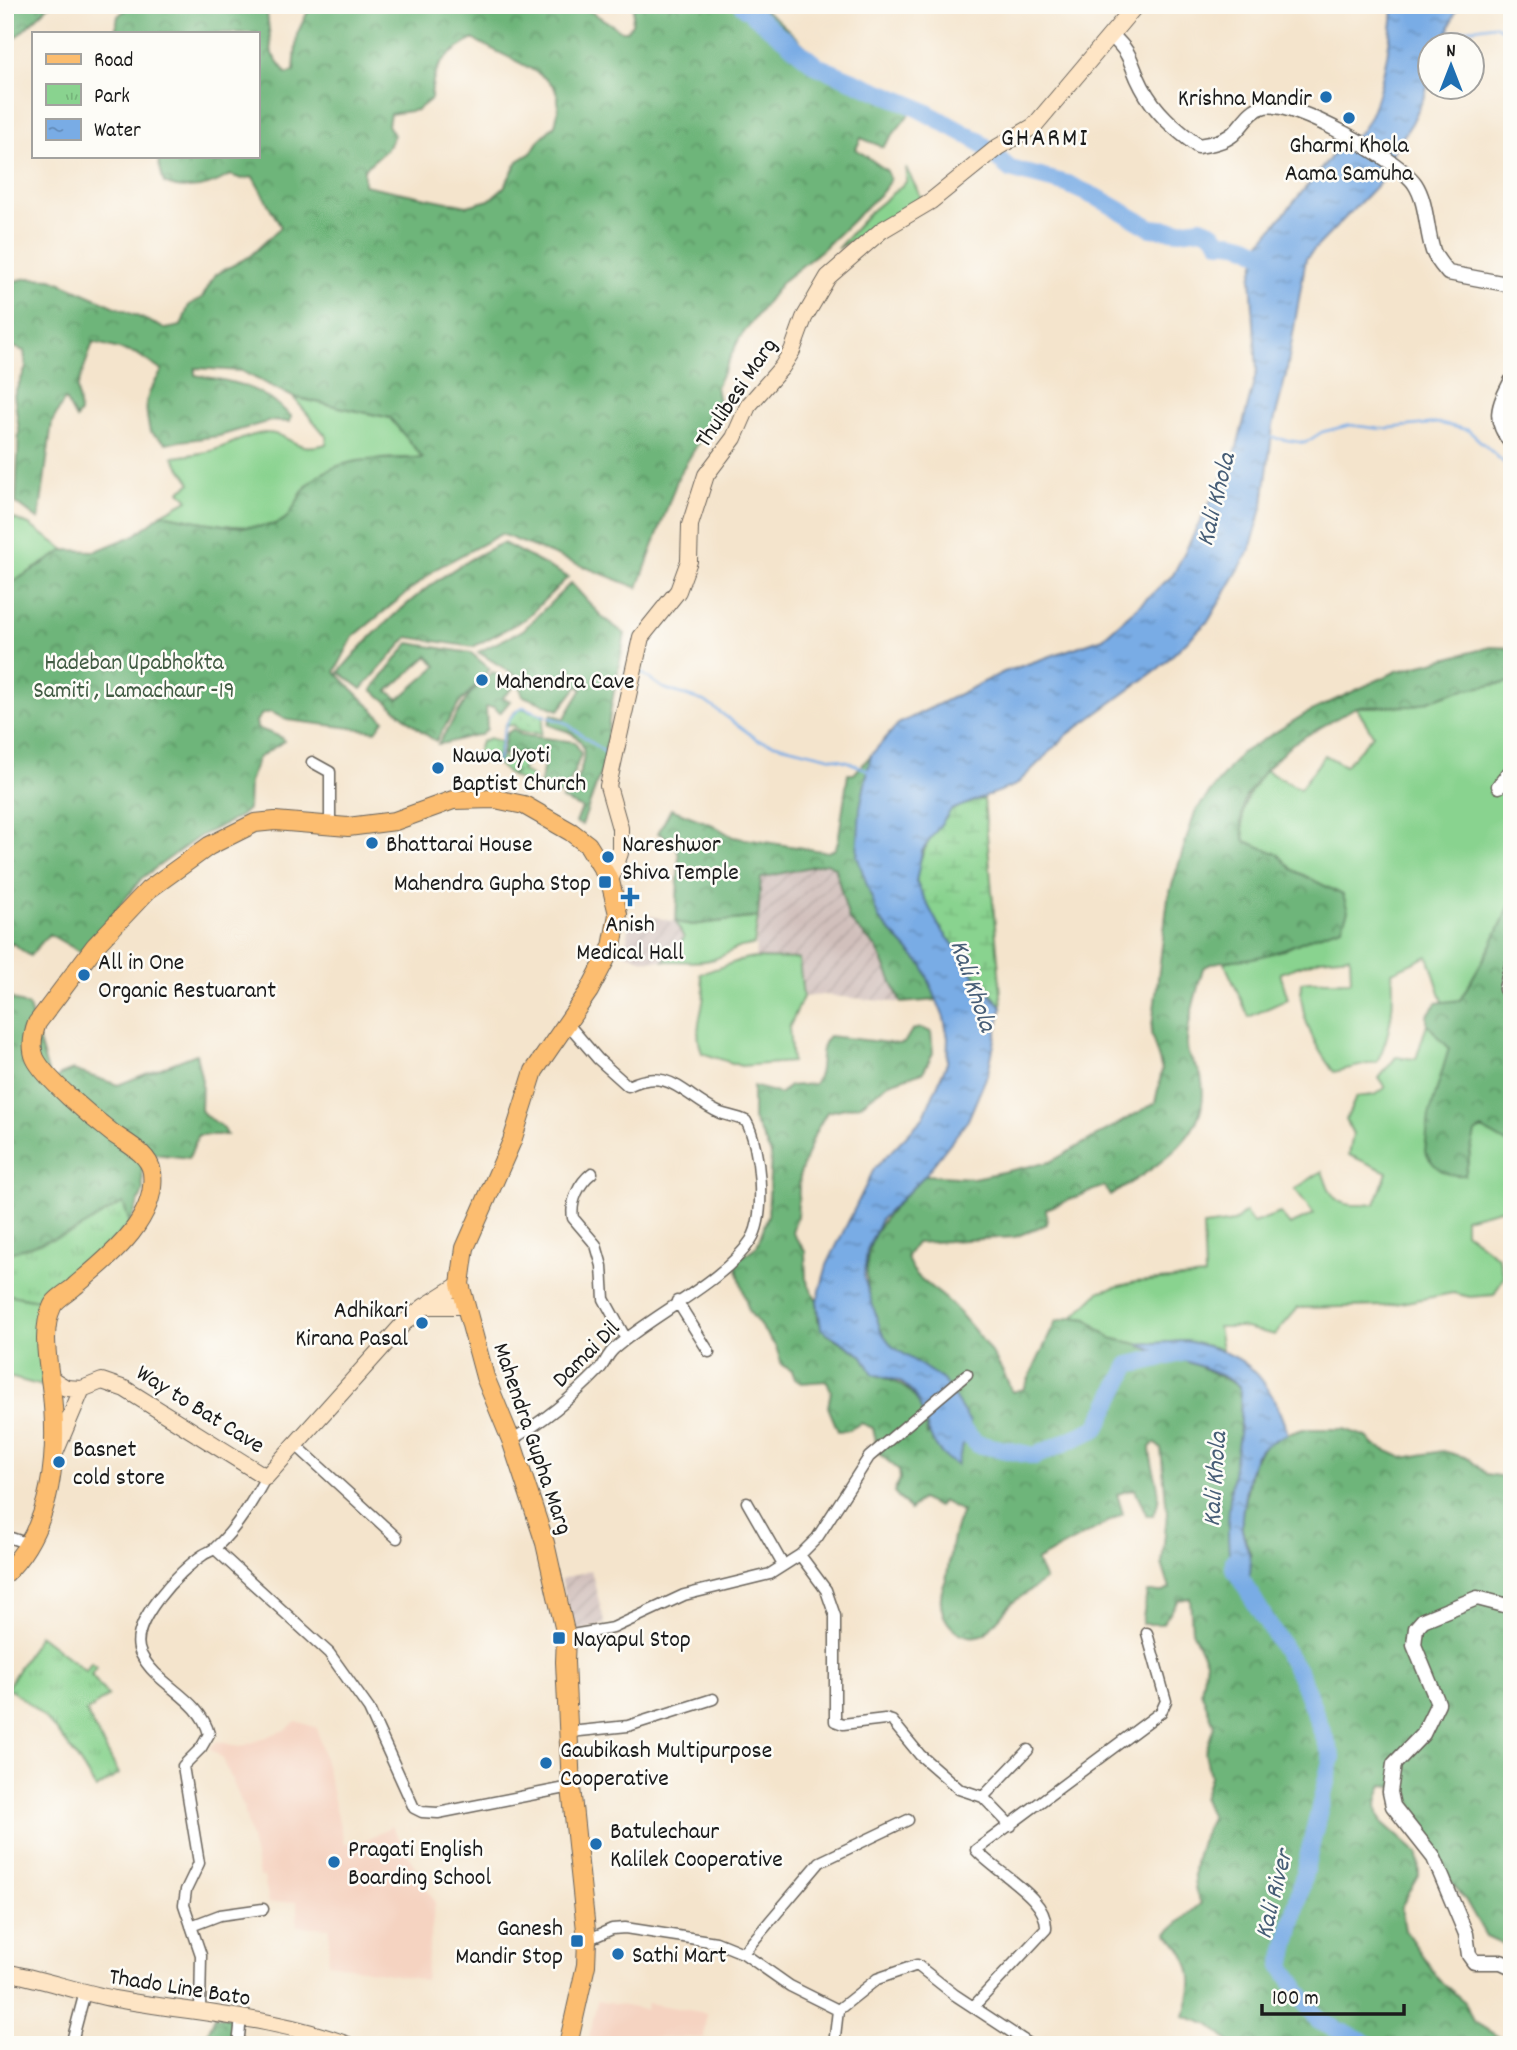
<svg xmlns="http://www.w3.org/2000/svg" width="1517" height="2050" viewBox="0 0 1517 2050" font-family="Dekko,sans-serif">
  <defs>
    <pattern id="industrial-furrows" width="10" height="10" patternUnits="userSpaceOnUse" patternTransform="scale(1.75)"><rect width="10" height="10" fill="#d1c0bc"/><path d="M-1 1l2-2M0 10L10 0M9 11l2-2" fill="none" stroke="#b3a4a1"/></pattern>
    <pattern id="forest-crowns" width="20" height="18" patternUnits="userSpaceOnUse" patternTransform="scale(1.75)"><rect width="20" height="18" fill="#6eb57a"/><path d="M2 6a3 3 0 1 1 6 0M12 15a3 3 0 1 1 6 0" fill="none" stroke="#5a9263"/></pattern>
    <pattern id="wetland-marsh" width="20" height="14" patternUnits="userSpaceOnUse" patternTransform="scale(1.75)"><rect width="20" height="14" fill="#89d38f"/><path d="M1 5h8M5 5V1M11 12h8M15 12V8" fill="none" stroke="#76b57b"/></pattern>
    <pattern id="park-tufts" width="24" height="20" patternUnits="userSpaceOnUse" patternTransform="scale(1.75)"><rect width="24" height="20" fill="#89d38f"/><path d="M3 7l-1-3M5 7V3M7 7l1-3M15 17l-1-3M17 17v-4M19 17l1-3" fill="none" stroke="#76b57b"/></pattern>
    <pattern id="garden-dots" width="8" height="8" patternUnits="userSpaceOnUse" patternTransform="scale(1.75)"><rect width="8" height="8" fill="#89d38f"/><path d="M2 2h.1M6 6h.1" fill="none" stroke="#76b57b" stroke-width="1.8" stroke-linecap="round"/></pattern>
    <pattern id="water-ripples" width="26" height="14" patternUnits="userSpaceOnUse" patternTransform="scale(1.75)"><rect width="26" height="14" fill="#79ace5"/><path d="M2 4q2-2 4 0t4 0M15 11q2-2 4 0t4 0" fill="none" stroke="#628bb9"/></pattern>
  </defs>
  <rect width="100%" height="100%" fill="#fdfcf7"/>
  <filter id="ink" filterUnits="userSpaceOnUse"><feTurbulence type="fractalNoise" baseFrequency=".0143" numOctaves="2"/><feDisplacementMap in="SourceGraphic" scale="14" xChannelSelector="R" yChannelSelector="G"/><feConvolveMatrix kernelMatrix="1 2 1 2 8 2 1 2 1" color-interpolation-filters="sRGB"/></filter>
  <filter id="wash" filterUnits="userSpaceOnUse"><feTurbulence type="fractalNoise" baseFrequency=".00686" numOctaves="4" result="noise"/><feDisplacementMap in="SourceGraphic" scale="28" xChannelSelector="R" yChannelSelector="G"/><feGaussianBlur stdDeviation="1.57" result="paint"/><feColorMatrix in="noise" values="0 0 0 0 0 0 0 0 0 0 0 0 0 0 0 0 0 1.4 0 .05"/><feComposite in="paint" operator="in"/></filter>
  <g filter="url(#wash)">
    <rect width="100%" height="100%" fill="#f4e4cc"/>
    <path fill="#f5d3c1" d="M296,1721L317,1728L344,1843L362,1842L392,1826L435,1903L425,1980L328,1963L330,1928L297,1926V1901L269,1903L264,1877L259,1876L244,1808L223,1759L210,1748L217,1741L240,1747L287,1729Z
      M597,2001L646,2010L647,2003L706,2013L704,2038L646,2037L644,2045L589,2038Z"/>
    <path fill="url(#industrial-furrows)" d="M827,863L835,868L849,920L877,948L901,1003L823,995L803,997L799,959H755L761,878Z
      M647,915L676,922L684,938L664,961L644,960L624,953L630,924Z
      M591,1570L605,1624L575,1633L561,1579Z"/>
    <path fill="#89d38f" stroke="#527856" stroke-width="2" d="M906,168L922,199L837,249L869,213L906,182Z
      M293,397L390,418L424,458C389,457 332,459 306,487C298,496 294,512 285,519C262,537 190,519 162,514L188,500L180,491L191,483L173,457C188,455 203,454 217,449C232,444 249,434 264,433C291,432 293,454 326,444L327,437Z
      M5,515L29,525L65,550L5,587Z
      M1512,682V901L1492,944L1460,1000L1444,1005L1428,956L1392,972C1395,1002 1391,1035 1377,1062L1334,1072C1314,1046 1299,1016 1301,982C1319,979 1332,982 1351,981L1350,956L1320,959L1280,973L1288,999L1249,1017L1224,962L1284,950L1316,934L1342,927L1343,895L1293,870L1278,854L1245,841C1238,807 1246,797 1265,770L1300,789L1325,755L1345,766L1373,735L1356,707L1414,706L1460,690Z
      M758,917L754,945C733,947 734,951 717,958C701,964 681,961 664,961L684,938L676,922L692,925Z
      M747,958L799,959L803,997L789,1028L792,1062L741,1066L702,1053C690,1019 712,1006 700,974Z
      M1427,1024L1460,1030L1512,1077V1206L1465,1218V1232L1498,1257L1504,1276L1494,1295L1470,1297L1453,1293L1385,1306L1298,1308L1275,1335L1241,1327H1218L1222,1349L1186,1341L1138,1344L1110,1338L1087,1319L1073,1317L1100,1291L1135,1282L1205,1276L1203,1226L1234,1222L1245,1212L1253,1223L1280,1213L1290,1225L1314,1214L1295,1189L1322,1171C1334,1205 1339,1207 1375,1204L1387,1172L1349,1155L1353,1134L1346,1120L1356,1097L1374,1095L1385,1088L1379,1078L1396,1057L1416,1059Z
      M5,1294L44,1301L39,1351L49,1388L5,1376Z"/>
    <path fill="url(#forest-crowns)" stroke="#45684b" stroke-width="2" fill-rule="evenodd" d="M5,5H50L5,48Z
      M131,5H266L272,54L287,74L294,71L297,34L311,5H580L622,31H627L632,24L634,5H735L739,11C744,7 748,3 754,5C774,11 805,49 824,63L820,71L911,112L883,147L861,138L856,149L887,171L890,180L883,191L823,249L783,281L739,339L716,387L720,407L679,475L638,588L501,534L437,568L353,637L335,672L384,720L376,731L287,720L271,712L262,714L256,721L257,728L281,737L284,741L258,758L249,782L248,809L241,816L200,836L142,878L82,953L49,934L30,956L12,943L5,951V587L65,550L96,551L135,535L162,514C190,519 262,537 285,519C294,512 298,496 306,487C337,453 383,460 423,458L390,418L293,397L241,371L195,368V375C238,382 259,386 291,416L290,422L270,421L219,436L166,443L150,432C143,401 145,397 162,371L137,354L93,342L77,389L80,413L76,419L65,399L52,422L39,520L16,503L19,430L14,395L26,368L24,351L9,345L5,347V283L28,278L52,279L166,329L181,326L189,305L202,298L215,275L250,256L281,227L253,177L242,179L230,175C210,187 187,193 164,183L157,156H257V33H115L118,16ZM473,39C493,51 542,70 554,87C561,99 558,113 555,125L539,140L531,153L518,161L504,187L489,200L467,206L364,185V169L387,149L394,135L388,125L390,114L417,110L431,99C432,64 445,56 473,39Z
      M503,543L568,577L525,619L473,647L408,637L362,689L339,672C381,622 443,568 503,543Z
      M571,583L602,617L625,634L610,713L604,763L582,825L576,823L582,808L561,799L572,793C579,772 596,746 569,732C563,729 556,729 548,724L552,714L564,719L582,689L578,686L559,710L523,696L515,675L478,652L523,630Z
      M409,643L471,653L490,669L459,704L436,741C412,727 395,706 372,690ZM428,656L437,666L399,699L388,691Z
      M1491,647L1512,648V682L1460,690L1414,706L1356,707L1292,744L1265,770L1245,798L1241,822L1245,841L1278,854L1293,870L1343,895L1348,911L1342,927C1309,936 1280,955 1246,959C1231,961 1215,960 1203,968C1198,988 1183,1035 1188,1053C1190,1061 1199,1068 1201,1076C1215,1137 1152,1168 1110,1196L1104,1186L1046,1209L1047,1224L1015,1237L916,1243L907,1256C912,1281 938,1288 954,1307C977,1332 1000,1360 1012,1392L1024,1389L1056,1321L1073,1317L1087,1319L1110,1338L1138,1344L1170,1359L1187,1360L1239,1386C1243,1400 1239,1412 1240,1427L1229,1534L1251,1555L1242,1529V1514L1253,1462L1266,1444L1288,1434L1303,1429H1344L1367,1437L1374,1445L1403,1458L1443,1451L1468,1458L1486,1474L1512,1478V1948L1486,1936L1466,1901L1399,1812L1392,1786L1383,1785C1377,1798 1374,1809 1382,1822L1418,1854L1419,1876L1401,1907L1405,1930L1440,1981L1465,2002L1473,2021L1512,2045H1233L1210,2025L1184,2016C1197,1983 1193,1958 1167,1933L1201,1903C1185,1876 1199,1845 1211,1818L1203,1799L1210,1776L1205,1753L1214,1726L1201,1691L1206,1661L1192,1631L1190,1598L1179,1600L1162,1624H1142L1147,1592H1163L1170,1589L1162,1564L1167,1513L1161,1449L1155,1443L1150,1447C1150,1472 1167,1491 1153,1515L1147,1516L1135,1489L1117,1494L1123,1514L1036,1561L1045,1580L1012,1603L985,1634C961,1644 938,1621 941,1596C941,1589 946,1582 947,1575C951,1550 951,1535 962,1511L942,1501L938,1507L921,1499L910,1510L894,1492L900,1479L899,1470L878,1453L873,1428L861,1423L849,1430L838,1431L828,1407L831,1391L827,1381L801,1383L795,1379L792,1371L782,1365L776,1347L749,1311L735,1262L757,1246L768,1215L771,1154L753,1119V1086L780,1094L789,1086L814,1084C826,1069 815,1050 829,1036L899,1044L904,1043L912,1030L921,1028L931,1032L933,1053L923,1072L889,1083L860,1105L827,1112L815,1133L800,1174L797,1216L792,1232L805,1251L806,1279L817,1301L818,1320L827,1334L863,1356L873,1374C909,1385 923,1396 927,1435L955,1401C935,1366 918,1370 892,1346C880,1335 875,1318 871,1303C855,1239 884,1218 925,1175L973,1178L1050,1162L1155,1103L1162,1070L1151,1034L1168,898L1195,812L1240,754L1307,713L1397,671Z
      M493,672L515,686L502,698L510,701L500,713L494,707H486L487,729L481,735C465,735 455,743 438,744L470,694Z
      M513,729L521,735L575,742L581,754L566,793L559,795L540,788L545,756L525,752L502,755L506,734Z
      M871,755L860,808L879,919L923,966L937,1000L901,1003L877,948L849,920L835,868L827,863L761,878L758,917L692,925L676,922L679,856L675,842L658,833L671,809L713,825L733,837L828,852L835,849L838,842L848,774H854Z
      M1512,901V1143L1510,1145L1482,1129L1475,1133L1465,1175C1446,1177 1435,1169 1425,1152L1429,1116L1449,1048L1427,1024V1016L1436,1003L1460,1000L1492,944Z
      M5,991L12,999L29,1007L52,1086L60,1075L73,1070L118,1085L196,1054L202,1081L201,1110C208,1122 222,1121 227,1135H198L189,1158L145,1153L142,1158L143,1191L130,1224L123,1203L73,1232L5,1255Z
      M215,2016L237,2020L234,2045H188L190,2040L203,2044Z"/>
    <path fill="url(#wetland-marsh)" stroke="#527856" stroke-width="2" d="M984,799L1002,1006C979,982 926,915 917,884C912,867 938,818 953,809C961,804 974,802 984,799Z"/>
    <path fill="url(#park-tufts)" stroke="#527856" stroke-width="2" d="M123,1203L130,1224L54,1296L44,1301L5,1294L7,1254L73,1232Z
      M39,1635L86,1671L91,1663L97,1667L91,1675L108,1696L86,1712L119,1774L96,1789C72,1748 48,1713 7,1688Z"/>
    <path fill="url(#garden-dots)" stroke="#527856" stroke-width="2" d="M522,708L544,715L541,734L521,732L513,725L505,726L513,713Z
      M489,738L501,742L495,764L475,759L481,742Z
      M522,755L527,756V765L521,770L532,777L535,787L511,776L518,771L510,775L498,765L500,757L510,760Z"/>
    <path fill="url(#water-ripples)" stroke="#4a6480" stroke-width="2" d="M1393,5H1458L1443,45L1430,46L1429,78L1425,95L1412,123L1393,152L1387,175L1306,258L1286,375L1273,426L1263,505L1250,550L1209,620L1159,668L1067,735L1016,785L951,810L922,851L916,882L940,928L961,954L978,982L1002,1006L988,1073L968,1120L925,1175L881,1219L867,1250L864,1278L881,1331L892,1346L943,1380L970,1422L957,1465C916,1444 933,1400 900,1382C892,1378 882,1377 873,1374L863,1356L821,1329L817,1301L827,1265L874,1169L923,1118L947,1063L948,1038L944,1018L923,966L879,919L857,856L860,808L871,755L898,724L1004,672L1103,638L1173,575L1236,451L1257,370L1251,278L1261,242L1344,141C1349,138 1355,136 1359,133C1380,113 1392,34 1393,5Z
      M1186,1341C1249,1354 1267,1374 1288,1434C1276,1439 1264,1444 1256,1455C1249,1466 1240,1516 1242,1530C1246,1548 1254,1558 1249,1578L1237,1583C1218,1543 1234,1470 1240,1427C1239,1413 1243,1400 1239,1386C1208,1364 1171,1359 1138,1344Z"/>
    <g fill="none" stroke-linecap="round" stroke-linejoin="round">
      <path stroke="#79ace5" stroke-width="2.5" d="M1449,32L1494,25L1512,35
        M1268,437L1305,443L1322,432L1350,425L1381,429L1438,423L1468,430L1512,470
        M639,671L663,688L706,702L758,740L846,761L870,771
        M624,678L628,666
        M548,717L566,723L608,755
        M497,763C503,741 501,719 523,707L545,716"/>
      <path stroke="#79ace5" stroke-width="18" d="M742,5L817,66L914,106L978,141L1010,169L1067,184L1102,200L1151,228L1180,231L1201,228L1213,233L1220,242C1242,241 1255,248 1272,262
        M950,1417L977,1444L1035,1456L1097,1428L1129,1365L1186,1352
        M1234,1560V1568L1301,1677L1332,1757L1282,1966L1319,2021L1369,2045"/>
    </g>
  </g>
  <g filter="url(#ink)">
    <g fill="none" stroke-linecap="round" stroke-linejoin="round">
      <defs>
        <path id="minor" d="M312,762L330,772V820L320,825
          M592,1173C579,1183 570,1202 573,1218L596,1245L602,1266L604,1299L626,1339
          M677,1301L709,1352
          M511,1440C544,1421 572,1398 599,1370C605,1364 607,1355 614,1349C653,1314 724,1282 751,1240C767,1216 760,1145 746,1121C738,1117 729,1116 720,1113C684,1097 670,1065 628,1086L598,1059L567,1023
          M297,1446L397,1538
          M747,1502L783,1565
          M5,1536L29,1544
          M215,1549L329,1653L369,1709L414,1808L422,1812L438,1813L571,1787
          M800,1555L826,1590L835,1616V1721L843,1724L885,1719L892,1721L920,1755L959,1789L983,1797L1011,1826
          M566,1636L613,1628L684,1595L770,1574L800,1555L817,1538L869,1457L967,1374
          M570,1732L628,1726L713,1699
          M983,1797L1028,1750
          M191,1926L220,1915L263,1909
          M587,1940L612,1929L625,1928L716,1942L743,1953L790,1986L838,2010
          M743,1953L820,1862L908,1820
          M974,2006L1046,1929C1048,1897 996,1873 976,1850L1161,1712L1166,1701L1147,1633
          M200,2010L201,1955L184,1905L186,1890L199,1863L183,1766L201,1748L209,1734C200,1698 157,1686 141,1654C126,1625 180,1570 203,1555C207,1552 213,1551 216,1547C237,1528 252,1502 266,1477
          M838,2010L877,1979L917,1965L955,1995L1031,2045
          M71,2045L85,1992
          M238,2045L241,2018
          M834,2045L838,2010"/>
        <path id="tertiary" d="M1112,36C1134,56 1129,63 1142,87C1155,112 1175,129 1198,146C1210,144 1223,142 1233,134C1243,125 1250,109 1265,106C1293,100 1399,160 1415,184C1427,202 1426,230 1433,251C1436,259 1443,267 1448,273L1512,285
          M1512,380C1498,407 1492,419 1512,444
          M1499,786L1512,770
          M1512,965L1506,989L1512,1000
          M1512,1607L1477,1598L1423,1620L1416,1628L1414,1645L1438,1703L1423,1734L1394,1764L1390,1792L1393,1806L1434,1858L1466,1934L1469,1955L1474,1962H1501L1512,1967"/>
        <path id="secondary" d="M610,881L620,853V828L608,786L641,637L678,591L689,561L690,525L706,475L734,438L748,406L782,367L792,351L804,318L828,277L882,230L931,201L998,147L1034,126L1136,5
          M427,1305L460,1284
          M50,1378L66,1388L82,1389
          M55,1453L82,1389L102,1381L125,1389L266,1477L405,1322L425,1306H466
          M5,1972C43,1979 78,1992 115,1999C192,2013 273,2016 348,2045"/>
        <path id="primary" d="M5,1574C54,1526 59,1451 51,1386C48,1362 41,1330 52,1307C55,1299 69,1292 75,1286C108,1258 158,1220 152,1172C149,1153 124,1142 111,1132C93,1118 44,1078 35,1058C30,1046 33,1034 37,1023L95,946L148,890L209,846L255,823L275,821L348,827L395,821L453,800L495,799L524,805L571,832L588,845L610,881L618,914L612,947L589,991L534,1071L512,1141L465,1248L460,1284L485,1377L511,1440L545,1543L566,1636L565,1662L571,1787L587,1940L586,1965L568,2045"/>
      </defs>
      <use href="#minor" stroke="#68625a" stroke-width="13"/>
      <use href="#tertiary" stroke="#68625a" stroke-width="17"/>
      <use href="#secondary" stroke="#68625a" stroke-width="18"/>
      <use href="#primary" stroke="#68625a" stroke-width="20"/>
      <use href="#minor" stroke="#fff" stroke-width="10"/>
      <use href="#tertiary" stroke="#fff" stroke-width="14"/>
      <use href="#secondary" stroke="#fee5c5" stroke-width="16"/>
      <use href="#primary" stroke="#fcbd6f" stroke-width="18"/>
    </g>
  </g>
  <g fill="#1f6fb2" stroke="#fdfcf7" stroke-width="2.5">
    <circle cx="1326" cy="97" r="7"/>
    <circle cx="1349" cy="118" r="7"/>
    <circle cx="482" cy="680" r="7"/>
    <circle cx="438" cy="768" r="7"/>
    <circle cx="372" cy="843" r="7"/>
    <circle cx="608" cy="857" r="7"/>
    <rect x="598" y="875" width="14" height="14" rx="3.5"/>
    <path d="M626.5 886.5h7v7h7v7h-7v7h-7v-7h-7v-7h7z"/>
    <circle cx="84" cy="975" r="7"/>
    <circle cx="422" cy="1323" r="7"/>
    <circle cx="59" cy="1462" r="7"/>
    <rect x="552" y="1631" width="14" height="14" rx="3.5"/>
    <circle cx="546" cy="1763" r="7"/>
    <circle cx="596" cy="1844" r="7"/>
    <circle cx="334" cy="1862" r="7"/>
    <rect x="570" y="1934" width="14" height="14" rx="3.5"/>
    <circle cx="618" cy="1954" r="7"/>
  </g>
  <g text-anchor="middle" stroke-width="5" stroke-linejoin="round" paint-order="stroke">
    <g font-size="24" fill="#1c1c1c" stroke="#fdfcf7" text-anchor="start">
      <text x="1312" y="105" text-anchor="end">Krishna Mandir</text>
      <text x="1349" y="152" text-anchor="middle">Gharmi Khola<tspan x="1349" dy="28">Aama Samuha</tspan></text>
      <text x="496" y="688">Mahendra Cave</text>
      <text x="452" y="762">Nawa Jyoti<tspan x="452" dy="28">Baptist Church</tspan></text>
      <text x="386" y="851">Bhattarai House</text>
      <text x="622" y="851">Nareshwor<tspan x="622" dy="28">Shiva Temple</tspan></text>
      <text x="591" y="890" text-anchor="end">Mahendra Gupha Stop</text>
      <text x="630" y="931" text-anchor="middle">Anish<tspan x="630" dy="28">Medical Hall</tspan></text>
      <text x="98" y="969">All in One<tspan x="98" dy="28">Organic Restuarant</tspan></text>
      <text x="408" y="1317" text-anchor="end">Adhikari<tspan x="408" dy="28">Kirana Pasal</tspan></text>
      <text x="73" y="1456">Basnet<tspan x="73" dy="28">cold store</tspan></text>
      <text x="573" y="1646">Nayapul Stop</text>
      <text x="560" y="1757">Gaubikash Multipurpose<tspan x="560" dy="28">Cooperative</tspan></text>
      <text x="610" y="1838">Batulechaur<tspan x="610" dy="28">Kalilek Cooperative</tspan></text>
      <text x="348" y="1856">Pragati English<tspan x="348" dy="28">Boarding School</tspan></text>
      <text x="563" y="1935" text-anchor="end">Ganesh<tspan x="563" dy="28">Mandir Stop</tspan></text>
      <text x="632" y="1962">Sathi Mart</text>
    </g>
    <g font-size="24" fill="#1c1c1c" stroke="#fdfcf7">
      <text transform="translate(735 392) rotate(-56)" y="8">Thulibesi Marg</text>
      <text transform="translate(585 1353) rotate(-45)" y="8">Damai Dil</text>
      <text transform="translate(201 1408) rotate(32)" y="8">Way to Bat Cave</text>
      <text transform="translate(534 1438) rotate(71)" y="8">Mahendra Gupha Marg</text>
      <text transform="translate(180 1986) rotate(9)" y="8">Thado Line Bato</text>
    </g>
    <g font-size="24" fill="#425c44" stroke="#fdfcf7">
      <text x="134" y="669">Hadeban Upabhokta<tspan x="134" dy="28">Samiti , Lamachaur -19</tspan></text>
    </g>
    <g font-size="26" letter-spacing="2" fill="#1c1c1c" stroke="#fdfcf7">
      <text x="1045" y="145">GHARMI</text>
    </g>
    <g font-size="26" font-style="italic" fill="#465d76" stroke="#fdfcf7">
      <text transform="translate(1214 499) rotate(-76)" y="9">Kali Khola</text>
      <text transform="translate(975 985) rotate(71)" y="9">Kali Khola</text>
      <text transform="translate(1213 1479) rotate(-86)" y="9">Kali Khola</text>
      <text transform="translate(1272 1894) rotate(-76)" y="9">Kali River</text>
    </g>
  </g>
  <rect width="1517" height="2050" fill="none" stroke="#fdfcf7" stroke-width="28"/>
  <rect x="32" y="32" width="228" height="126" fill="#fdfcf7" stroke="#a3a29f" stroke-width="2"/>
  <rect x="46" y="54" width="35" height="10" fill="#fcbd6f" stroke="#a3a29f" stroke-width="2"/>
  <text x="94" y="66" font-size="21" fill="#1c1c1c">Road</text>
  <rect x="46" y="84" width="35" height="21" fill="url(#park-tufts)" stroke="#a3a29f" stroke-width="2"/>
  <text x="94" y="102" font-size="21" fill="#1c1c1c">Park</text>
  <rect x="46" y="119" width="35" height="21" fill="url(#water-ripples)" stroke="#a3a29f" stroke-width="2"/>
  <text x="94" y="136" font-size="21" fill="#1c1c1c">Water</text>
  <g transform="translate(1451 66)"><circle r="33" fill="#fdfcf7" stroke="#a3a29f" stroke-width="2"/>
  <path d="M0-5L12 26L0 18L-12 26Z" fill="#1f6fb2"/>
  <text y="-10" font-size="19" font-weight="bold" text-anchor="middle" fill="#1c1c1c">N</text>
  </g>
  <path d="M1262 2004v10h142v-10" fill="none" stroke="#1c1c1c" stroke-width="3.5"/>
  <text x="1272" y="2004" font-size="21" fill="#1c1c1c" stroke="#fdfcf7" stroke-width="5" paint-order="stroke">100 m</text>
</svg>
